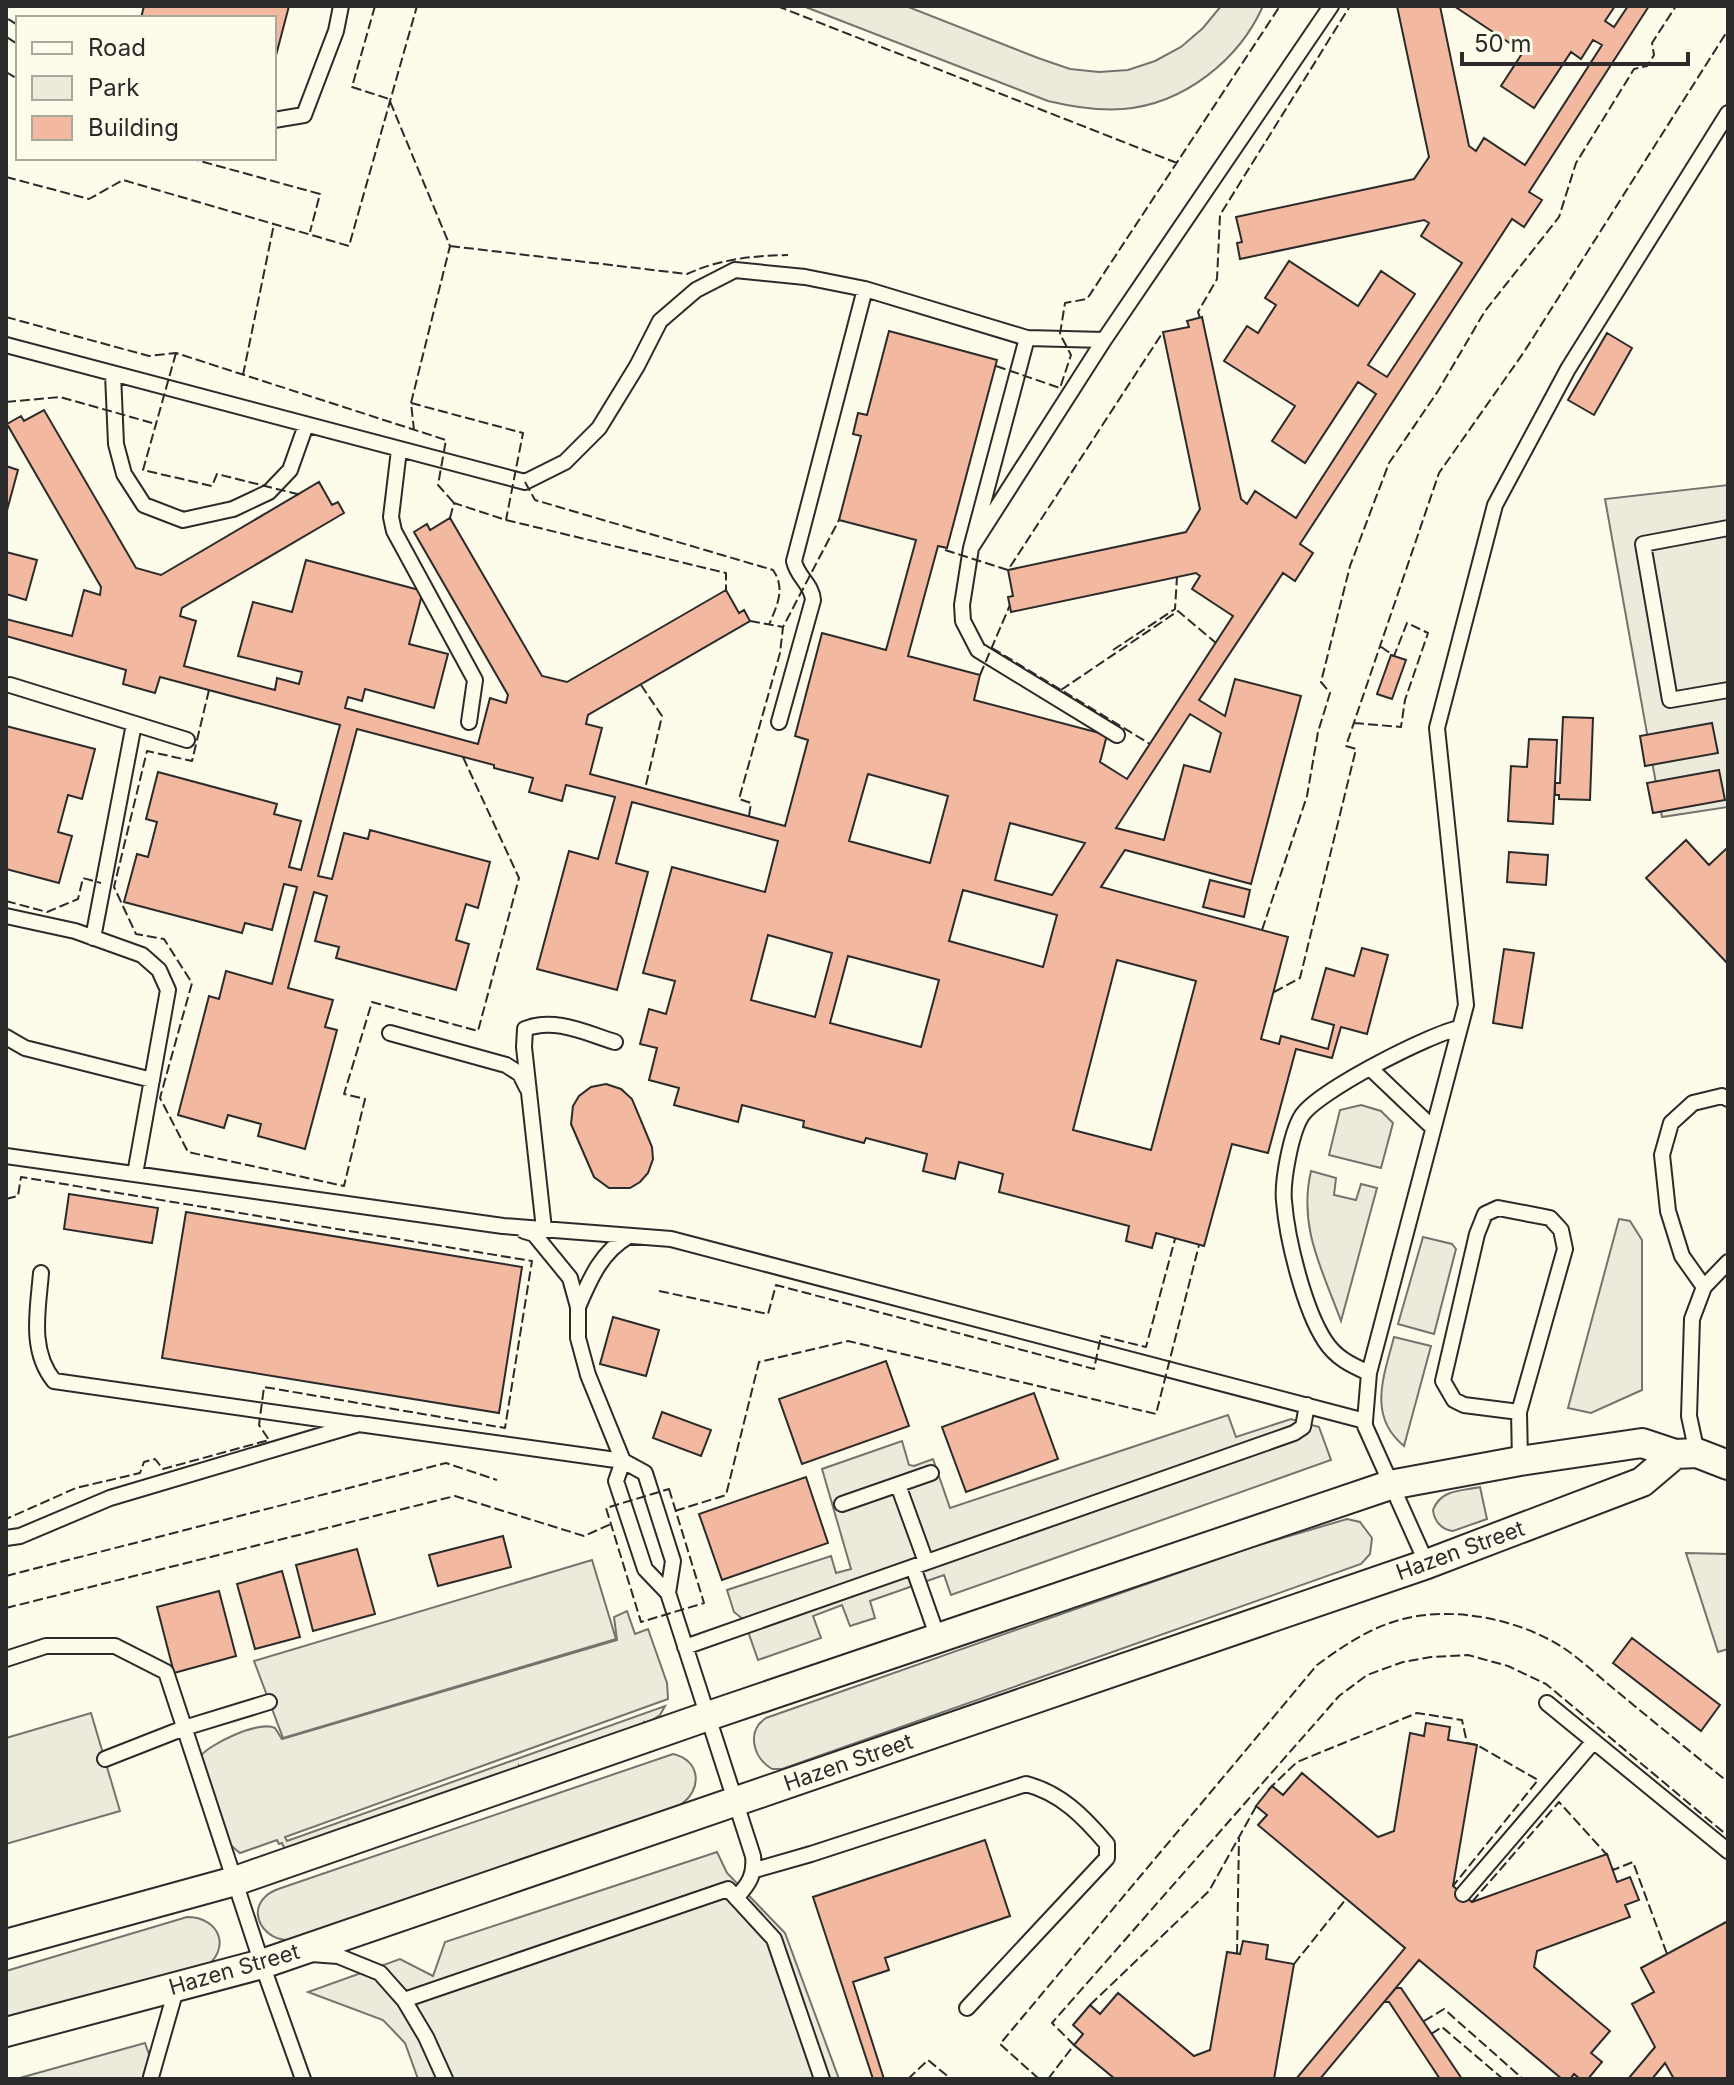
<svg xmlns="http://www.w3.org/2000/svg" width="1734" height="2085" viewBox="0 0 1734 2085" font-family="Inter,sans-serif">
  <rect width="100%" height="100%" fill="#fdfbea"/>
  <path fill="#ecebdb" stroke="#74746e" stroke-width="2" d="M803,6H906L1038,58L1070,69L1099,72L1128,70L1155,61L1181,47L1203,28L1221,6H1263C1239,60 1184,104 1123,109C1097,111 1073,107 1048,101Z
    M1361,1105L1381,1111L1393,1123L1381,1168L1329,1155L1340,1110Z
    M1311,1171L1336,1178L1334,1195L1356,1200L1361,1184L1377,1188L1341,1321C1322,1269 1298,1227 1311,1171Z
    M1619,1219L1630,1221L1642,1240V1390L1591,1413L1568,1408Z
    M1423,1237L1452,1244L1456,1249L1434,1334L1398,1324Z
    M1394,1337L1431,1346L1404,1446C1367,1416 1384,1376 1394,1337Z
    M1480,1487L1487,1519L1453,1531C1442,1530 1434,1521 1433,1510C1441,1489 1461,1491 1480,1487Z
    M1347,1519L1360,1522L1372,1538L1370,1554L1361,1564L782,1769H772C753,1758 746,1731 766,1718L1249,1548Z
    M627,1611L635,1634L648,1629L667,1683L668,1699L285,1837L287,1841L665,1706L660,1715L646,1724L644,1722L643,1725L521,1769L519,1766V1769L352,1827L349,1825V1828L285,1850L282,1843L279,1844L277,1840L240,1853L228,1843L199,1758C208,1744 260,1720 275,1728L282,1739L617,1640L614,1617Z
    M673,1754C701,1760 703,1790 680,1805L289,1940C266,1941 246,1914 266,1896C271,1891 278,1889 284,1887Z
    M187,1917C220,1917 232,1949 204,1968L6,2025V1971Z"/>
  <path fill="#eceadb" stroke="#74746e" stroke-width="2" d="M1728,485V807L1662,817L1605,499Z
    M1228,1415L1236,1437L1291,1419L1319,1427L1331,1460L951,1595L944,1575L870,1601L875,1618L850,1626L842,1605L813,1616L821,1638L758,1660L744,1620L734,1612L727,1590L831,1556L836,1573L851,1569L822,1469L902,1441L909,1465L914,1466L933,1459L950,1508Z
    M1686,1553L1728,1554V1649L1718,1652Z
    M592,1560L616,1639L283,1738L254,1661Z
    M91,1713L120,1811L6,1844V1738Z
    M717,1852L727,1873L785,1933L839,2079H418L405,2043L383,2020L308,1992L400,1959L433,1976L445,1942Z
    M145,2043L158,2079H16Z"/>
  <path fill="#f2b8a0" stroke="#2b2b2b" stroke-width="2" fill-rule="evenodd" d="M144,6H289L274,63V18H141Z
    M1397,6H1440L1469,146L1476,151L1484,138L1525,165L1602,45L1593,40L1581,59L1571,52L1534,108L1501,86L1523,52L1454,6H1615L1605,21L1614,27L1628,6H1649L1529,192L1542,200L1524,227L1512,219L1300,544L1313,553L1295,581L1283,573L1199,700L1225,716L1235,679L1301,696L1251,884L1125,850L1101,887L1288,937L1261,1039L1279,1044L1281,1036L1328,1049L1334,1025L1312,1019L1326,968L1354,976L1362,948L1388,955L1367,1034L1341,1027L1332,1058L1296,1049L1268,1153L1232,1144L1204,1246L1156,1233L1152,1248L1126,1241L1129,1226L999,1192L1003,1174L959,1162L955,1179L923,1171L927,1154L866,1138L864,1143L803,1127L804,1121L742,1105L738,1122L674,1105L679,1088L649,1080L657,1048L640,1044L649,1009L666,1014L675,981L643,973L672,867L765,892L778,841L632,802L616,863L648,872L617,990L537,969L569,851L598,859L615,797L566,785L562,801L529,792L533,778L494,768V765L357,729L318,876L332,879L344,833L368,839L370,830L490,862L478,908L466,904L456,940L469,944L456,990L336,958L339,947L315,941L327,896L314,892L288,988L333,1000L325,1027L337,1030L305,1149L258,1136L261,1124L228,1115L224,1128L178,1115L209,996L219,999L226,971L272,984L297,887L284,884L272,930L245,923L242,933L124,902L137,854L148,857L157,822L146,819L158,772L277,804L274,814L301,821L289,867L301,870L340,725L160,677L155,693L123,684L126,670L6,636V619L72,636L84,590L100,595L101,587L7,424L21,416L24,421L44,410L136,568L161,575L319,482L332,505L338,502L344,513L182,608L180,616L196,621L184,666L275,690L277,678L299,684L302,672L238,656L253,602L292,612L306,560L423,591L409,644L448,654L434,708L365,689L362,701L348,697L345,708L478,744L490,698L506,703L508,695L414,532L427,524L430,530L450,518L542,676L567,682L726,590L739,613L744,610L750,621L588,715L586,724L602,728L590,774L785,826L808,740L795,736L822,633L886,650L916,540L839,520L861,436L853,434L858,413L867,415L889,331L997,360L947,548L938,546L908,656L980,675L974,700L1107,735L1100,762L1127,779L1233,616L1192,589L1200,576L1196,573L1011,612L1008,597L1013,596L1008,570L1186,532L1200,509L1163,332L1189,327L1187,321L1202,317L1241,499L1247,504L1255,491L1296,518L1376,394L1358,382L1305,463L1272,441L1295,406L1224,361L1247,326L1258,333L1276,305L1265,298L1289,261L1358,306L1381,271L1415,294L1368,365L1387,377L1462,263L1421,236L1429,223L1424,220L1240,259L1237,243L1242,242L1236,217L1414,179L1429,157ZM1190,714L1221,733L1210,772L1184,765L1164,840L1116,828ZM868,774L948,796L930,863L849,841ZM1010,823L1085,843L1052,895L995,880ZM963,890L1057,915L1043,967L949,941ZM768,935L832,953L815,1017L751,1000ZM848,956L939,980L921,1047L830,1023ZM1117,960L1196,981L1151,1150L1073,1130Z
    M1607,333L1632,348L1594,415L1568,400Z
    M6,466L18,470L6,514Z
    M6,552L37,560L26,600L6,594Z
    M1391,655L1406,660L1392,699L1377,694Z
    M1563,717L1593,718L1590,800L1559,799V795H1555V783H1560Z
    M1712,723L1718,753L1645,766L1640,736Z
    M6,726L95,749L82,799L68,795L58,832L72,836L59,883L6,869Z
    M1529,739L1557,740L1553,824L1508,821L1511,766L1527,767Z
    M1719,770L1725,800L1653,813L1647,783Z
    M1686,840L1709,865L1728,847V964L1646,878Z
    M1509,852L1548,855L1546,885L1507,882Z
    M1210,880L1250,890L1244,917L1203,907Z
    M1504,949L1534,953L1522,1028L1493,1023Z
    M606,1084L621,1089L632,1099L652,1147L653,1159L648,1173L640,1182L630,1188H609L594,1177L571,1124L573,1106L579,1096L591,1087Z
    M69,1194L158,1208L152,1243L64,1229Z
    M186,1212L522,1267L499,1413L162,1358Z
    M613,1317L659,1330L646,1376L600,1364Z
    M886,1361L909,1426L802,1464L779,1399Z
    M1034,1393L1058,1459L966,1492L942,1427Z
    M662,1412L711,1430L701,1456L653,1438Z
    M806,1477L828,1543L722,1580L699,1514Z
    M503,1536L511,1567L438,1586L429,1555Z
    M357,1549L375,1614L313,1631L296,1565Z
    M282,1571L300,1637L255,1649L237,1584Z
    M219,1591L236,1656L174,1673L157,1607Z
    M1632,1638L1720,1705L1701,1731L1613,1663Z
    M1426,1723L1450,1727L1448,1740L1477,1745L1453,1886L1472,1902L1607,1854L1617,1882L1630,1877L1639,1900L1625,1905L1630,1917L1537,1951L1534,1967L1610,2031L1591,2053L1602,2062L1588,2079H1580L1574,2074L1570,2079H1562L1419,1960L1320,2079H1296L1405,1948L1258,1825L1267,1815L1256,1806L1272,1786L1283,1795L1302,1773L1378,1837L1394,1831L1410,1733L1424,1736Z
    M985,1840L1010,1916L885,1958L889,1970L853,1982L884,2079H873L813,1897Z
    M1728,1921V2079H1674L1665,2063L1652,2079H1628L1655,2047L1632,2004L1654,1992L1641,1968Z
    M1243,1941L1268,1945L1266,1959L1294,1964L1274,2079H1115L1074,2045L1083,2034L1073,2025L1090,2005L1100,2014L1118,1993L1194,2056L1210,2050L1227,1952L1240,1954Z
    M1396,1988H1401L1462,2079H1440L1389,2002H1384Z"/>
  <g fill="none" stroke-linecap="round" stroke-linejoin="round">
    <defs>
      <path id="lane" d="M6,27L18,35
        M274,120L304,115L336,31L341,6
        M1027,338L971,548L1104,340
        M6,345L525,482L565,462L599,428L637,366L660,321L696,290L735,270L805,277L865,289L1027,338L1104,340L1331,6
        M113,374L116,444L124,474L144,505L183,520L233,509L269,492L290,470L306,425
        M399,450L391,517L394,531L475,680L469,722
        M1728,528L1643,544L1670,700L1728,690
        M971,548L962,605L963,621L978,650L1117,735
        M10,685L187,740
        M779,722L813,600C812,584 797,577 794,561L865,289
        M6,916L75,931L142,955L159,970L168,990L135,1174
        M93,938L134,724
        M390,1033L506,1065L520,1074L527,1088
        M6,1037L25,1048L152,1080
        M1371,1069L1433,1128
        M6,1156L503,1226L671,1239L1365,1421
        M544,1229L524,1047L525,1029C554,1017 586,1033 615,1042
        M524,1231L534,1234L570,1278L578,1307V1338L588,1375L623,1461
        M41,1273C38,1310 29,1350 54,1381L355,1424
        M1704,1287L1682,1256L1668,1211L1662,1155L1671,1123L1693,1103L1722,1096L1728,1099
        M578,1307C590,1279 601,1252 629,1236
        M1369,1373C1351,1365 1336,1358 1325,1341C1304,1309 1287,1239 1284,1201C1282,1181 1291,1134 1301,1117C1314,1093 1431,1033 1460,1028
        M1519,1412L1464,1405L1454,1400L1443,1381L1477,1234L1485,1214L1498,1208L1550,1218L1561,1230L1565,1249L1519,1412L1520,1461
        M1697,1453L1689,1416L1692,1319L1704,1287L1728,1262
        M898,1485L926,1562
        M842,1504L931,1473
        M6,1538L20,1536L110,1498L359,1424L623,1461
        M1427,1564L1365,1426V1421L1369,1373L1466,1005L1437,728L1495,505L1568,369L1728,113
        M913,1567L938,1638
        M668,1593L673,1561L645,1473L623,1461L616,1481L645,1569L668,1593L753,1856C755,1875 749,1884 736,1898
        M685,1647L1294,1433L1303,1427L1307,1405
        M6,1659L46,1646H115L166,1672L262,1964L303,2079
        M1547,1703L1728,1851
        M105,1759L184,1728L269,1702
        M755,1870L811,1854L1026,1784C1061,1793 1084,1817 1107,1844V1858L967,2008
        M1463,1894L1594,1741
        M311,1954L338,1956L380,1973L404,2000L728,1889L774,1939L822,2079
        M404,2000L426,2037L445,2079
        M151,2077L177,1986"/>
      <path id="street" d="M6,1944L235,1881L714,1714L1390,1485L1520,1461L1642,1443L1675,1454L1697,1453L1728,1465
        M6,2032L262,1964L1427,1564L1642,1482L1675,1454"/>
    </defs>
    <use href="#lane" stroke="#2b2b2b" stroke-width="18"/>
    <use href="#street" stroke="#2b2b2b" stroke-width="32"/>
    <use href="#lane" stroke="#fdfbea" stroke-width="14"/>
    <use href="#street" stroke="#fdfbea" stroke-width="28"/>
    <path stroke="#2b2b2b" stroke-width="2" stroke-dasharray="10 4" stroke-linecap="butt" d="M375,6L352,87L389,99L450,246L411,403L414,430
      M777,6L1177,163
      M6,72L18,79
      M189,158L320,194L310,232
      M6,177L89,199L123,180L349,246L417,6
      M450,246L687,274C720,259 751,256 788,255
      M6,317L149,356L176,353L446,440L438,485L454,503
      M1200,318L1198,312L1217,279L1220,215L1350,6
      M176,353L143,470L212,486L217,474L301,495
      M996,366L1060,388L1071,355L1060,334L1065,303L1087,299L1280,6
      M243,375L274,224
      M6,402L60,397L156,424
      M411,403L523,433L506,520
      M525,482L535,500L773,570C786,589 777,605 769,625
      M450,518L454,503L506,520L726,573V590
      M945,550L1008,570L1163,332
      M750,621L783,627
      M992,648L1150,744
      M1113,650L1175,609L1177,577
      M980,675L1010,605
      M641,685L662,716L645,789
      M209,690L192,761L147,751L114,887L136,934L164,939L192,983L160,1098L188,1152L344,1186L365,1099L344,1094L372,1002L478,1031L519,878L463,757
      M1061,690L1178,611L1216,643
      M1354,723L1401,727L1405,700L1428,633L1407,623L1394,656L1380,646
      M749,816L751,803L739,799L780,653L783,627L839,520
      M6,901L47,912L78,899L83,878L101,883
      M1262,930L1307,796L1318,732L1330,693L1321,682L1350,566L1389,463L1438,391L1485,311L1559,217L1576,163L1634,69L1647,66L1654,55L1652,43L1676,6
      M1274,992L1300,978L1356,749L1346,746L1439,473L1524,352L1728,30
      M6,1199L18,1196L21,1177L532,1261L505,1428L264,1387L259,1425L269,1440L163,1469L155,1459L144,1462L140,1473L76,1488L6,1519
      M659,1291L768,1314L776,1285L1094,1369L1101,1336L1146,1347L1175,1239
      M669,1489L704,1603L641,1622L606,1508Z
      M675,1511L726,1495L759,1362L848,1341L1156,1414L1199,1245
      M6,1576L446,1463L497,1480
      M6,1608L455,1496L584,1536L611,1524
      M1268,1790L1297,1762L1417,1713L1462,1720L1467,1743L1477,1745L1538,1780L1453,1886
      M1612,1867L1613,1870L1633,1862L1667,1954
      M1472,1902L1559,1802L1608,1856
      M1237,1954L1239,1838
      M1294,1964L1346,1899
      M1090,2005L1209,1891L1258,1803
      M1424,2021L1444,2009L1523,2079
      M1431,2034L1442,2027L1503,2079
      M312,2079H342
      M908,2079L928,2060L951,2079
      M1039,2079L1000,2044L1317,1665C1343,1646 1371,1627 1403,1619C1453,1606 1518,1619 1562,1647C1582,1660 1600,1678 1619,1693C1655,1723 1692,1753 1728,1782
      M1048,2079L1074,2045L1052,2023L1339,1696L1367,1675L1403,1662L1431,1657L1468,1655L1508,1666L1546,1684L1728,1836"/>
  </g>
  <g text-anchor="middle" stroke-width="6" stroke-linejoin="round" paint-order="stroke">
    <g font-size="22" fill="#2b2b2b" stroke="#fdfbea">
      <text transform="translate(1460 1550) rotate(-20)" y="8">Hazen Street</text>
      <text transform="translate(848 1762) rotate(-19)" y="8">Hazen Street</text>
      <text transform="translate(234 1969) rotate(-16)" y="8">Hazen Street</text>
    </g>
  </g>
  <rect width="1734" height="2085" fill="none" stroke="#2b2b2b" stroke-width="16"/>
  <rect x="16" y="16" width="260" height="144" fill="#fdfbea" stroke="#a9a89e" stroke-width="2"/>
  <rect x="32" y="42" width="40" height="12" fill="#fdfbea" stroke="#a9a89e" stroke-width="2"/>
  <text x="88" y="56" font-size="24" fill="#2b2b2b">Road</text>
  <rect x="32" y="76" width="40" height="24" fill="#ecebdb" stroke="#a9a89e" stroke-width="2"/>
  <text x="88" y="96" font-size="24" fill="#2b2b2b">Park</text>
  <rect x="32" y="116" width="40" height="24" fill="#f2b8a0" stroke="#a9a89e" stroke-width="2"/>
  <text x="88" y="136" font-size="24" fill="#2b2b2b">Building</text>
  <path d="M1462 52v12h226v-12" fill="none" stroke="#2b2b2b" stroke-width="4"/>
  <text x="1474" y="52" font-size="24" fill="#2b2b2b" stroke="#fdfbea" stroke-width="6" paint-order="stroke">50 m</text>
</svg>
